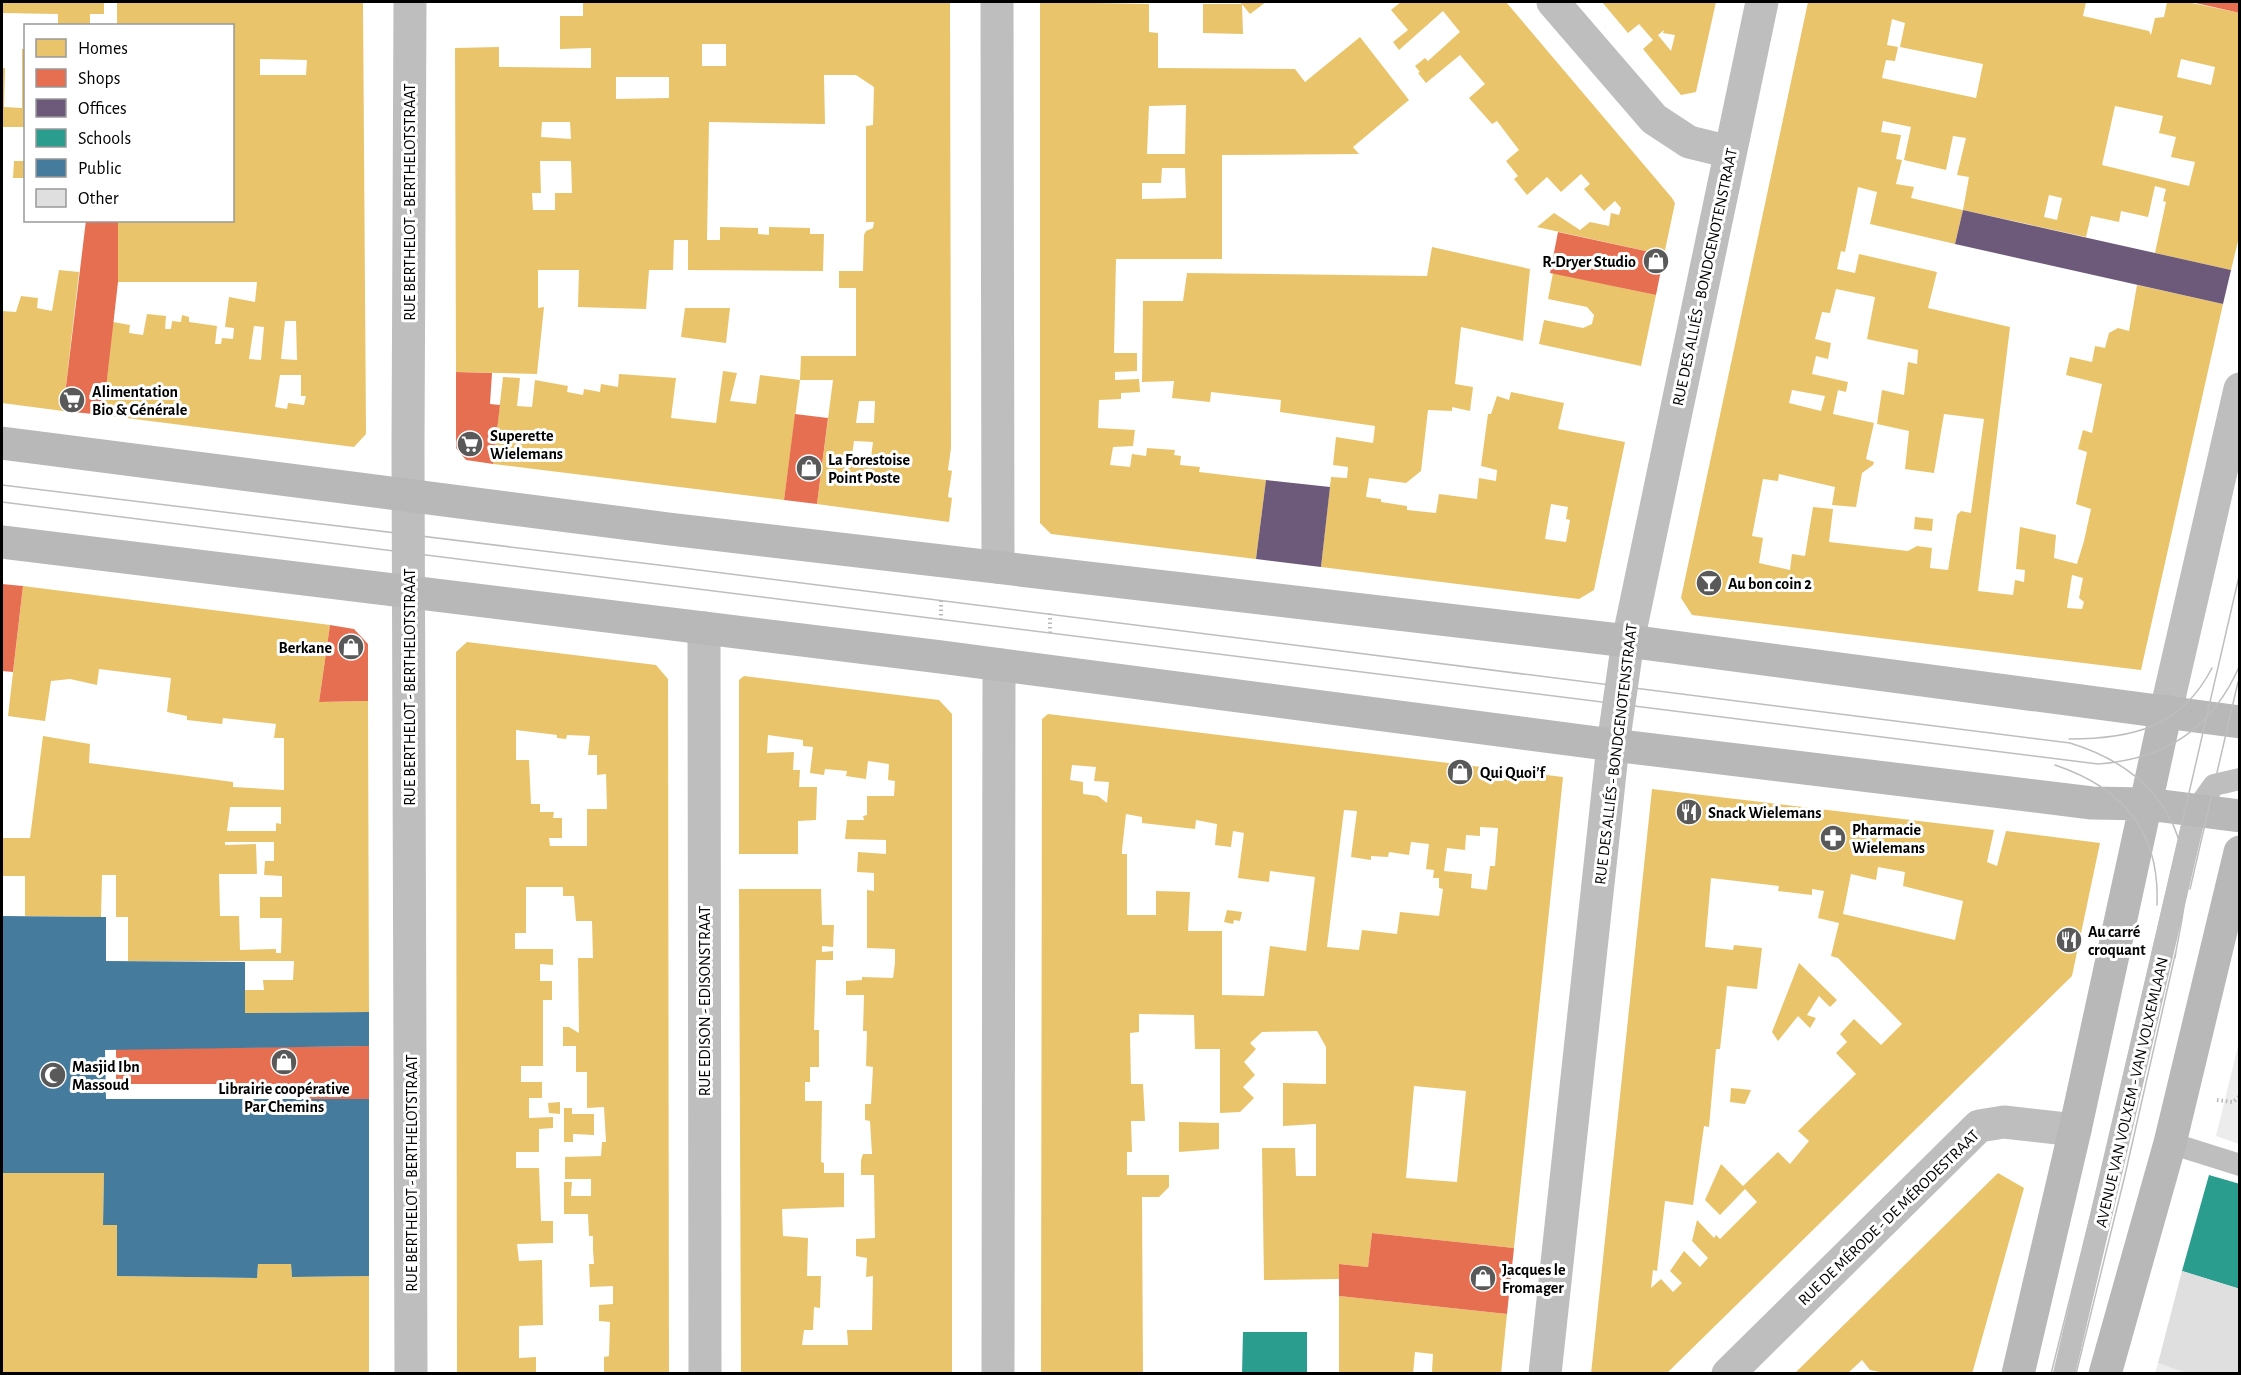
<svg xmlns="http://www.w3.org/2000/svg" width="2241" height="1375" viewBox="0 0 2241 1375" font-family="'Alegreya Sans',sans-serif">
  <rect width="100%" height="100%" fill="#fff"/>
  <path fill="#ececec" d="M2239,1042L2240,1144H2239L2216,1136Z
    M2158,1363L2190,1373L2155,1374Z"/>
  <path fill="#e9c46a" fill-rule="evenodd" d="M2,2H104V14H90V26H58V14L2,13Z
    M117,2H363L366,434L354,447L103,415L113,322L130,325L129,333L143,335L147,314L166,316L165,329H171L172,321L181,322L182,315L189,317V322L217,326L215,344H221L222,338L233,339L234,328L225,327L229,297L255,302L257,282H118V220H232V26H117ZM260,59L307,60L306,75H260ZM285,321H296L297,360L281,359ZM254,326L264,327L261,360L249,359ZM280,375H301V396H306L304,405L288,403L287,409L275,407Z
    M583,2H950L951,448L948,470L952,471L948,497L952,498L949,522L817,504L833,380H800L801,356H856V288H839V271H863L864,235L866,231L873,228L874,222H866V126L873,125L874,87L856,75H824L825,124L709,122L707,240H720V227L758,228V234L769,235V227L810,228V234H824L823,271L688,270V240H674L673,270H649L646,309L578,307L579,270H538V308L544,307L537,374L456,372L455,48L499,47V67L591,68V48L560,49V16H583ZM702,44H726V66H702ZM616,77H669V98L616,99ZM542,122H570L571,139L541,137ZM540,161H571L572,193H555V210H533L532,193H541ZM859,401H875L874,423H856ZM854,441L873,442L870,465L851,463Z
    M1040,2L1149,4V32L1158,33V68L1295,69L1305,82L1360,37L1409,100L1353,147L1359,154L1222,155V259H1116L1114,353H1137V371L1115,372V380L1139,379L1140,392L1121,393V399L1099,400L1098,428L1135,430L1133,446L1113,447L1110,465L1130,467L1132,454L1146,456L1147,448L1175,450L1174,455L1181,456L1180,465L1200,467L1199,472L1266,480L1256,559L1051,534L1040,523ZM1186,105L1185,154H1147L1149,106ZM1162,168H1185L1186,198L1142,199V183H1161Z
    M1240,2H1266L1250,14Z
    M1401,2H1506L1672,198L1675,203L1664,255L1537,227L1554,213L1580,230L1590,222L1609,226L1611,213L1619,215L1621,208L1615,201L1604,211L1584,189L1590,184L1581,174L1561,192L1547,177L1527,195L1514,179L1518,176L1506,161L1519,150L1497,121L1492,124L1469,98L1485,84L1460,55L1426,83L1418,73L1420,72L1415,66L1425,58L1428,61L1460,32L1443,11L1399,50L1393,42L1408,30L1391,10Z
    M1602,2H1716L1696,92L1681,95L1643,49L1653,40L1639,24L1628,33ZM1664,30L1663,33L1675,35L1671,51L1658,35Z
    M1808,2H2086L2083,16L2149,31L2151,35L2155,18L2164,17L2167,2H2187L2240,13V233L2231,270L2155,253L2166,202L2163,201L2166,189L2155,186L2148,217L2121,211L2119,222L2091,216L2086,237L1963,210L1969,177L1957,175L1966,138L1953,136L1946,170L1904,160L1911,127L1883,121L1881,132L1901,135L1896,159L1902,160L1896,184L1914,187L1911,198L1963,210L1955,244L1870,224L1877,192L1858,187L1845,252L1841,251L1837,269L1855,273L1859,254L1937,272L1928,308L2010,327L1978,591L2013,595L2015,580L2024,582L2025,570L2016,569L2020,527L2056,535L2054,558L2077,564L2084,541L2091,509L2076,504L2087,452L2078,449L2083,430L2092,433L2102,384L2066,375L2070,357L2092,362L2095,346L2105,348L2109,333L2118,328L2129,331L2137,285L2223,304L2141,670L1692,615L1681,598ZM1892,19L1905,23L1900,47L1983,64L1976,98L1882,78L1886,60L1895,61L1898,47L1887,45ZM2181,59L2215,67L2211,85L2177,77ZM2115,106L2163,116L2159,133L2176,137L2171,157L2195,162L2189,186L2102,165ZM2049,195L2062,198L2057,220L2044,217ZM1836,289L1875,297L1867,339L1918,350L1917,364L1908,362L1904,395L1882,390L1877,424L1909,431L1905,469L1934,473L1944,414L1984,419L1971,513L1961,511L1957,515L1948,570L1930,568L1932,548L1917,546L1908,551L1829,542L1833,509L1813,507L1805,556L1792,554L1790,570L1759,563L1763,538L1752,536L1763,479L1778,481L1779,474L1835,487L1832,505L1856,507L1862,473L1873,465L1874,462L1866,459L1874,423L1833,414L1838,390L1846,392L1848,382L1812,374L1816,356L1828,359L1831,343L1815,339L1822,312L1830,313ZM1792,390L1825,396L1821,411L1789,403ZM2072,575L2083,578L2079,598L2084,602L2082,609L2067,608Z
    M1203,4H1242L1243,34L1203,33Z
    M22,49H26V127H2V68H5L4,107L22,108Z
    M14,161H26V178H13Z
    M1432,247L1530,269L1523,341L1461,327L1455,384L1473,387L1470,411L1452,407V411L1428,410L1421,471L1406,483L1369,478L1366,497L1381,499V502L1407,506V510L1436,513L1439,494L1477,499L1479,478L1496,481L1497,470L1481,466L1488,414H1491L1497,396L1509,400L1511,392L1564,403L1558,429L1625,442L1594,590L1579,599L1321,567L1331,477L1347,478L1348,467L1333,465L1336,437L1373,443L1375,426L1280,412L1281,400L1211,392L1210,402L1172,398L1174,381L1142,382L1143,301H1183L1187,273L1427,276ZM1551,504L1568,507L1566,519L1570,520L1566,542L1545,539Z
    M59,270L79,272L63,411L2,403V311L16,312L21,296L38,298L37,308L52,311Z
    M1553,273L1656,295L1641,366L1539,344L1544,320L1583,328L1592,324L1594,315L1587,307L1548,299Z
    M685,308H730L726,343L681,337Z
    M723,371L737,373L730,401L756,404L760,375L800,380L784,500L493,464L503,377L520,378L517,406L532,407L535,380L568,386L567,392L583,395L584,389L600,392L601,384L618,387L619,374L676,378L671,418L716,423Z
    M1915,517L1933,519L1932,531L1914,529Z
    M23,586L330,625L319,702L368,701L369,1012L245,1013V990H264L263,980H293L294,961H128V917H116V875H102L101,917L25,916V876H2V838H30L43,736L90,744L89,763L233,782V787L284,790V738H274L276,724L223,718L222,724L187,720V716L167,712L171,678L99,669L97,685L70,679L51,681L45,721L8,716ZM230,807H281V824L276,823V831H227ZM225,842H274V861H265L264,875L282,876V897H260V918H282L281,953H276V949L240,950L239,916H220L219,874H257L256,844L225,845Z
    M467,642L656,665L668,679L669,1374H604V1357L609,1356L610,1322L599,1321V1305L613,1304V1286L590,1287L589,1264H594L593,1250V1236H589L588,1214H564V1182H572L571,1196H591V1179H565V1157L601,1156L602,1142H606L604,1107L587,1108V1072H576V1046H563V1027H569L579,1033L578,958H593L592,921H576L574,896H563V887H526V933H515V949H553V965L540,964V981H552V1000H543V1066H521V1082H542V1098H529V1118L553,1117V1128L539,1129V1152H516V1168H539L541,1221H553V1243L517,1244L519,1261L542,1260L543,1325L519,1326V1358L536,1357V1374H457L456,652ZM516,730L557,735V738L566,739L567,735L590,736L588,755H597V775L606,774L607,809H587V846H550L549,838H562V818H553L554,812H540V804H531L529,760H516Z
    M744,676L939,700L952,714V1374H741L739,889H821L822,925H834L833,947L822,946V952L833,951V960H816L814,1030H819V1067H810V1082H805V1101H822L821,1162L824,1163V1173H844V1207L782,1209L783,1236L808,1238L807,1276H821L820,1308L814,1307L813,1330H804L802,1345H848L847,1330H872L873,1276L866,1277L867,1258L856,1256V1239L875,1238L874,1175H861V1160L863,1154H872L870,1121L865,1120V1104H871L873,1067L866,1066L867,1031H863L864,995H846V981L862,980V977L893,978L895,963V949L867,948V890L874,891V873L857,872L858,852L886,854V840L845,839L847,820H864L863,816L867,815V796H894L895,781L888,780L889,764L868,761L866,779L846,776L847,771L825,769L824,775L810,773L813,747L803,746V740L768,735L767,753L794,752L793,770H800L799,787H817L816,820L798,821V854H739V680Z
    M1048,714L1563,777L1514,1248L1372,1233L1368,1267L1339,1264V1279L1264,1280L1262,1148H1295L1296,1176H1316V1124L1283,1126V1083L1326,1084V1047L1317,1031L1262,1032L1250,1043L1256,1049L1244,1062L1255,1075L1243,1087L1254,1098L1240,1112L1220,1113V1049H1195L1194,1015L1139,1014V1032L1130,1033L1131,1084H1143L1145,1121H1131L1132,1152H1127V1175H1169V1187L1159,1197H1142L1143,1374H1041L1042,719ZM1072,765L1096,767L1094,781L1109,782L1107,803L1098,796L1083,794V782L1070,780ZM1344,810L1357,811L1351,857L1371,860V856L1388,857L1389,852L1409,855L1411,842L1429,844L1426,869L1434,870L1433,878H1439V888L1443,889L1439,916L1400,912L1397,934L1362,930L1359,950L1327,947ZM1126,814L1142,817V823L1195,829L1196,820L1217,824L1215,845L1231,847L1233,831L1244,833L1238,878L1269,882L1270,871L1315,877L1306,951L1270,946L1264,996L1222,995V931H1188L1190,892L1156,891V915H1127V854H1122V850ZM1480,827L1498,828L1495,866H1490L1487,890L1471,888L1472,874L1444,871L1447,848L1465,850L1466,835L1480,836ZM1414,1086L1466,1091L1457,1182L1406,1178Z
    M1652,789L1994,830L1987,862L1997,866L2006,831L2100,843L2072,976L1666,1374H1591ZM1878,867L1905,872L1903,886L1963,901L1955,940L1843,914L1851,874L1876,880ZM1711,878L1779,886L1778,891L1812,895V889L1824,891L1818,918L1839,923L1831,956L1838,958L1902,1024L1881,1045L1854,1019L1840,1034L1847,1042L1836,1053L1856,1074L1798,1131L1809,1141L1790,1164L1778,1152L1743,1186L1721,1164L1705,1200L1720,1215L1745,1189L1757,1202L1720,1239L1716,1235L1714,1238L1697,1220L1692,1241L1708,1258L1700,1267L1684,1251L1670,1271L1682,1283L1673,1292L1661,1279L1651,1288L1653,1270L1657,1271L1665,1201L1693,1205L1704,1126L1709,1127L1716,1049H1720L1727,986L1757,989L1762,948L1734,945L1733,950L1705,947Z
    M1227,910L1242,912L1240,921L1234,920L1233,924L1224,922Z
    M1799,963L1837,1000L1830,1007L1819,996L1807,1015L1816,1018L1810,1028L1798,1016L1778,1041L1772,1032Z
    M1731,1088L1751,1090L1745,1104L1730,1102Z
    M560,1102V1114L549,1113L548,1103Z
    M564,1108H572V1114H594V1135L573,1134V1142H564Z
    M1179,1122L1219,1123V1149L1179,1152Z
    M2,1173H104L103,1225H117V1276L257,1278L258,1264H291L292,1277L369,1276V1374H2Z
    M1998,1173L2024,1188L1972,1374H1889L1870,1370L1862,1360L1847,1374H1794Z
    M1339,1296L1507,1314L1501,1374H1434L1432,1371L1433,1354L1415,1352L1413,1374H1339Z"/>
  <path fill="#e76f51" d="M2191,2H2240V13Z
    M86,220H118V282L103,415L63,411Z
    M1558,232L1664,255L1656,295L1550,273Z
    M456,372L492,373L490,404L500,405L493,464L466,460L456,448Z
    M795,414L828,418L817,504L784,500Z
    M2,584L23,586L13,672L2,671Z
    M330,625L354,629L368,644V701L319,702Z
    M369,1046V1099H307V1084H116V1049Z
    M1372,1233L1514,1248L1507,1314L1339,1296V1264L1368,1267Z"/>
  <path fill="#6d597a" d="M1963,210L2231,270L2223,304L1955,244Z
    M1266,480L1330,487L1321,567L1256,559Z"/>
  <path fill="#2a9d8f" d="M2209,1175L2240,1184V1289L2182,1271Z
    M1243,1332H1307V1374H1242Z"/>
  <path fill="#457b9d" d="M2,916L106,917V961L245,962V1013L369,1012V1046L105,1050L106,1099H369V1276L292,1277L291,1264H258L257,1278L117,1276V1225H103L104,1173H2Z"/>
  <path fill="#dfdfdf" d="M2182,1271L2240,1289V1374H2190L2158,1363Z"/>
  <g fill="none" stroke-linecap="round" stroke-linejoin="round">
    <path stroke="#b9b9b9" stroke-width="4" stroke-dasharray="1.5 3" stroke-linecap="butt" d="M941,620V598
      M1050,633V611
      M2217,1100L2233,1102L2240,1096"/>
    <path stroke="#bebebe" stroke-width="22" d="M2170,1143L2240,1165
      M2064,1374L2196,810L2214,785L2240,779"/>
    <path stroke="#bebebe" stroke-width="33" d="M410,2L408,448L411,1374
      M997,2L998,567
      M1553,2L1654,119L1689,142L1730,152
      M704,628L705,1374
      M998,1374L999,665
      M1545,1374L1613,745L1628,641L1762,2
      M1728,1374L1979,1126L2004,1122L2075,1130"/>
    <path stroke="#bebebe" stroke-width="33" d="M2166,711L2240,389"/>
    <path stroke="#b8b8b8" stroke-width="33" d="M2,443L669,529L1628,641L2240,722
      M2,542L941,657L1613,745L2092,803L2147,804L2240,816
      M2018,1374L2075,1130L2166,711
      M2105,1374L2170,1143L2240,852"/>
    <path stroke="#bebebe" stroke-width="1.5" d="M2,485L667,566L2070,743C2141,765 2187,812 2185,890C2185,913 2178,936 2175,958
      M2,502L2098,764C2166,759 2212,729 2240,665
      M2069,739C2131,739 2181,728 2212,668
      M2055,765C2123,788 2160,831 2157,905
      M2190,889L2238,682
      M2051,1374L2102,1170L2240,572
      M2076,1374L2125,1175L2176,951"/>
  </g>
  <defs>
    <symbol id="shop-disc" viewBox="-11 -11 22 22"><circle r="9.5" fill="#595959" stroke="#fff"/><path d="M-5-2.5h2.3a2.7 3.5 0 0 1 5.4 0H5L5.5 6h-11ZM-1.5-2.5h3a1.5 2.3 0 0 0-3 0Z" fill="#fff"/></symbol>
    <symbol id="supermarket-disc" viewBox="-11 -11 22 22"><circle r="9.5" fill="#595959" stroke="#fff"/><path d="M-6-5.5h2.5l.6 2H6L4.5 2H-2.5L-4.4-4H-6ZM-1.5 3.2a1.3 1.3 0 1 0 .1 0ZM3 3.2a1.3 1.3 0 1 0 .1 0Z" fill="#fff"/></symbol>
    <symbol id="bar-disc" viewBox="-11 -11 22 22"><circle r="9.5" fill="#595959" stroke="#fff"/><path d="M-6-5H6L.8 .8V4.5H3.5V6h-7V4.5H-.8V.8Z" fill="#fff"/></symbol>
    <symbol id="restaurant-disc" viewBox="-11 -11 22 22"><circle r="9.5" fill="#595959" stroke="#fff"/><path d="M-5-6h1v4h1v-4h1v4h1v-4h1v5L-1.5 .5V6h-2V.5L-5-1ZM5-6V6H3V1.5H1.5Q1.5-4 5-6Z" fill="#fff"/></symbol>
    <symbol id="pharmacy-disc" viewBox="-11 -11 22 22"><circle r="9.5" fill="#595959" stroke="#fff"/><path d="M-2-6h4v4h4v4h-4v4h-4v-4h-4v-4h4Z" fill="#fff"/></symbol>
    <symbol id="mosque-disc" viewBox="-11 -11 22 22"><circle r="9.5" fill="#595959" stroke="#fff"/><path d="M3.5-4.9A6 6 0 1 0 3.5 4.9A5 5 0 1 1 3.5-4.9Z" fill="#fff"/></symbol>
  </defs>
  <g fill-rule="evenodd">
    <use href="#shop-disc" x="1641" y="246" width="30" height="30"/>
    <use href="#supermarket-disc" x="57" y="385" width="30" height="30"/>
    <use href="#supermarket-disc" x="455" y="429" width="30" height="30"/>
    <use href="#shop-disc" x="794" y="453" width="30" height="30"/>
    <use href="#bar-disc" x="1694" y="568" width="30" height="30"/>
    <use href="#shop-disc" x="336" y="632" width="30" height="30"/>
    <use href="#shop-disc" x="1445" y="757" width="30" height="30"/>
    <use href="#restaurant-disc" x="1674" y="797" width="30" height="30"/>
    <use href="#pharmacy-disc" x="1818" y="823" width="30" height="30"/>
    <use href="#restaurant-disc" x="2054" y="925" width="30" height="30"/>
    <use href="#shop-disc" x="269" y="1047" width="30" height="30"/>
    <use href="#mosque-disc" x="38" y="1060" width="30" height="30"/>
    <use href="#shop-disc" x="1468" y="1263" width="30" height="30"/>
  </g>
  <g text-anchor="middle" stroke-width="6" stroke-linejoin="round" paint-order="stroke">
    <g font-size="16" fill="#000" stroke="#fff">
      <text transform="translate(409 202) rotate(-90)" y="6">RUE BERTHELOT - BERTHELOTSTRAAT</text>
      <text transform="translate(1704 277) rotate(-78)" y="6">RUE DES ALLIÉS - BONDGENOTENSTRAAT</text>
      <text transform="translate(409 687) rotate(-90)" y="6">RUE BERTHELOT - BERTHELOTSTRAAT</text>
      <text transform="translate(1615 754) rotate(-83)" y="6">RUE DES ALLIÉS - BONDGENOTENSTRAAT</text>
      <text transform="translate(704 1001) rotate(-90)" y="6">RUE EDISON - EDISONSTRAAT</text>
      <text transform="translate(2131 1092) rotate(-77)" y="6">AVENUE VAN VOLXEM - VAN VOLXEMLAAN</text>
      <text transform="translate(411 1173) rotate(-90)" y="6">RUE BERTHELOT - BERTHELOTSTRAAT</text>
      <text transform="translate(1888 1217) rotate(-44)" y="6">RUE DE MÉRODE - DE MÉRODESTRAAT</text>
    </g>
    <g font-size="16" font-weight="bold" fill="#000" stroke="#fff" text-anchor="start">
      <text x="1636" y="267" text-anchor="end">R-Dryer Studio</text>
      <text x="92" y="397">Alimentation<tspan x="92" dy="18">Bio &amp; Générale</tspan></text>
      <text x="490" y="441">Superette<tspan x="490" dy="18">Wielemans</tspan></text>
      <text x="828" y="465">La Forestoise<tspan x="828" dy="18">Point Poste</tspan></text>
      <text x="1728" y="589">Au bon coin 2</text>
      <text x="332" y="653" text-anchor="end">Berkane</text>
      <text x="1480" y="778">Qui Quoi’f</text>
      <text x="1708" y="818">Snack Wielemans</text>
      <text x="1852" y="835">Pharmacie<tspan x="1852" dy="18">Wielemans</tspan></text>
      <text x="2088" y="937">Au carré<tspan x="2088" dy="18">croquant</tspan></text>
      <text x="72" y="1072">Masjid Ibn<tspan x="72" dy="18">Massoud</tspan></text>
      <text x="284" y="1094" text-anchor="middle">Librairie coopérative<tspan x="284" dy="18">Par Chemins</tspan></text>
      <text x="1502" y="1275">Jacques le<tspan x="1502" dy="18">Fromager</tspan></text>
    </g>
  </g>
  <rect width="2241" height="1375" fill="none" stroke="#000000" stroke-width="6"/>
  <rect x="24" y="24" width="210" height="198" fill="#ffffff" stroke="#999999" stroke-width="1.5"/>
  <rect x="36" y="39" width="30" height="18" fill="#e9c46a" stroke="#999999" stroke-width="1.5"/>
  <text x="78" y="54" font-size="18" fill="#000000">Homes</text>
  <rect x="36" y="69" width="30" height="18" fill="#e76f51" stroke="#999999" stroke-width="1.5"/>
  <text x="78" y="84" font-size="18" fill="#000000">Shops</text>
  <rect x="36" y="99" width="30" height="18" fill="#6d597a" stroke="#999999" stroke-width="1.5"/>
  <text x="78" y="114" font-size="18" fill="#000000">Offices</text>
  <rect x="36" y="129" width="30" height="18" fill="#2a9d8f" stroke="#999999" stroke-width="1.5"/>
  <text x="78" y="144" font-size="18" fill="#000000">Schools</text>
  <rect x="36" y="159" width="30" height="18" fill="#457b9d" stroke="#999999" stroke-width="1.5"/>
  <text x="78" y="174" font-size="18" fill="#000000">Public</text>
  <rect x="36" y="189" width="30" height="18" fill="#dfdfdf" stroke="#999999" stroke-width="1.5"/>
  <text x="78" y="204" font-size="18" fill="#000000">Other</text>
</svg>
